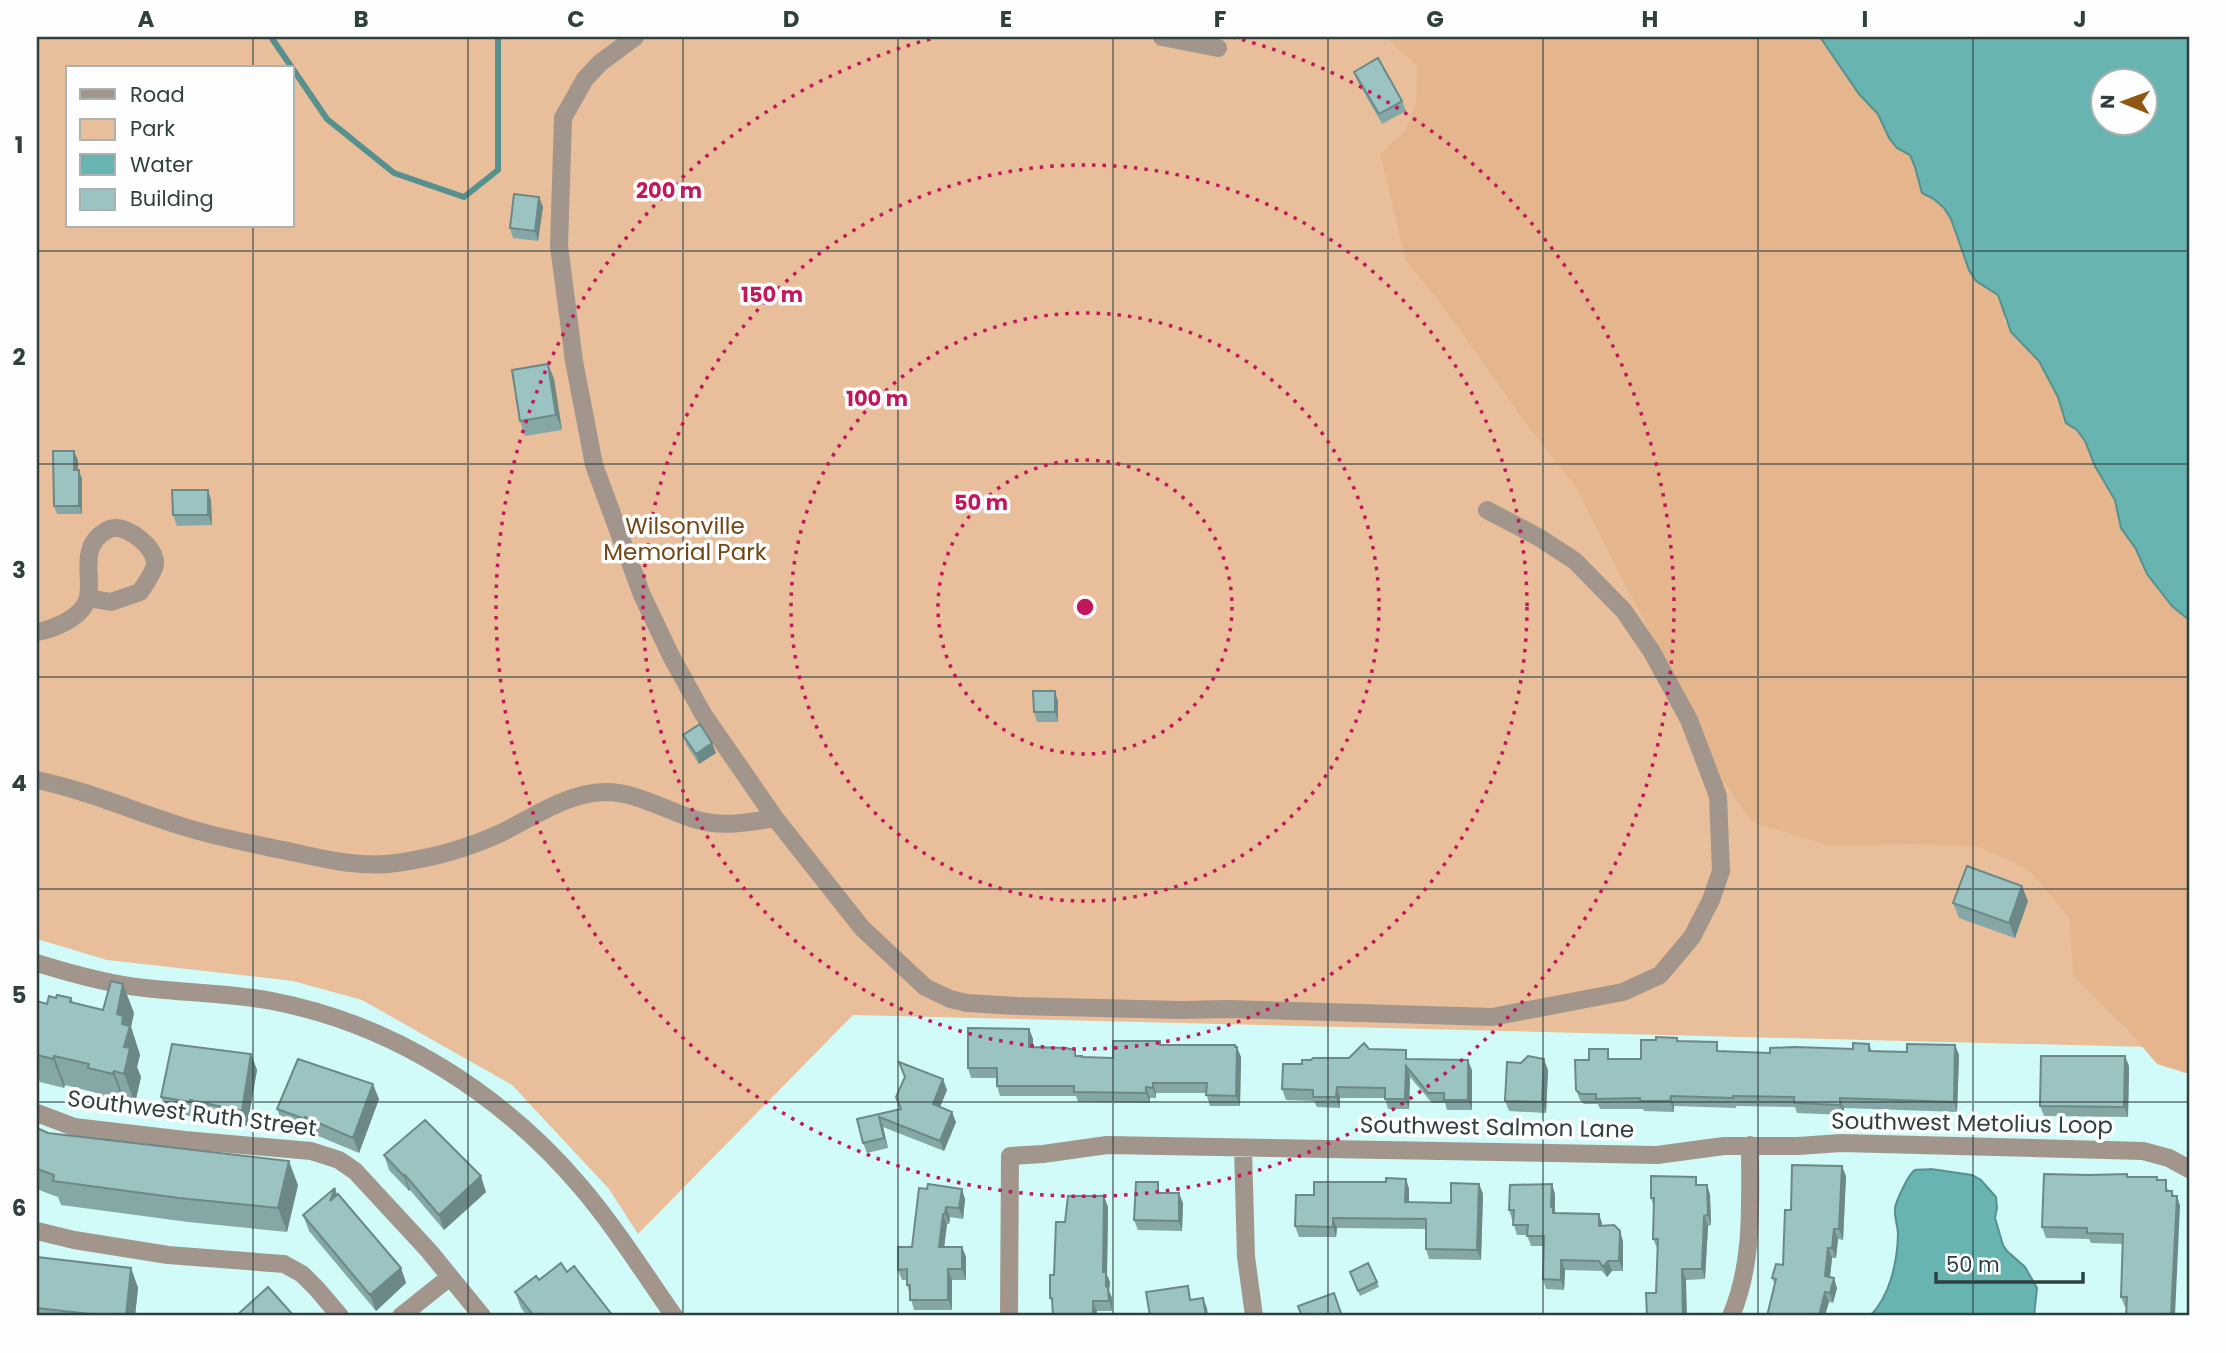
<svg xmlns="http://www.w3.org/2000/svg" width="2226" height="1353" viewBox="0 0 2226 1353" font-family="Poppins,sans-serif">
  <rect width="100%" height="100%" fill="#d1fbf8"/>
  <path fill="#e8bf9a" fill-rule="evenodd" d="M37,37H1820L2172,606L2189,620V1048L853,1015L638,1234L609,1189L512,1085L362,1000L293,981L107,960L37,939ZM68,68H292V226H68Z"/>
  <path fill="#e5b68d" d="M1379,37H1820L1859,94L1878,114L1889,138L1897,148L1910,155L1915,167L1922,193L1934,199L1944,207L1951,219L1969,270L1976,281L1998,295L2004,307L2005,321L2039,361L2058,397L2066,423L2077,430L2085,441L2095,466L2116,500L2121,528L2136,549L2147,574L2172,606L2189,620V1074L2157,1064L2128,1030L2073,976L2070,919L2029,870L1980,847L1915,844L1831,846L1752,822L1720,776L1670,671L1576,488L1522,418L1441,304L1406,261L1380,154L1405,131L1416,103L1417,66L1390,41Z"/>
  <path fill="#67b4b1" stroke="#56918f" stroke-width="2" fill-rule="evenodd" d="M1820,37H2189V620L2172,606L2147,574L2136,549L2121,528L2115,500L2095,466L2085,441L2077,430L2066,423L2058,397L2039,361L2011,332L1998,295L1976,281L1969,270L1951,219L1944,208L1934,199L1922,193L1915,167L1910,155L1897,148L1889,138L1878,114L1859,94ZM2104,80H2146V122H2104Z
    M1931,1169L1972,1175L1981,1180L1996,1197L1997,1208L1995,1218L2003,1245L2007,1251L2025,1267L2037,1288L2034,1316H1870C1890,1296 1897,1263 1898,1235C1898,1226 1894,1217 1895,1208C1896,1201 1909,1173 1915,1170C1919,1169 1927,1170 1931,1169Z"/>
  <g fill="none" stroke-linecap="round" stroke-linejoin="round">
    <path stroke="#56918f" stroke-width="6" d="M271,37L327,119L394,173L464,197L498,170V37"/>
    <path stroke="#a1958c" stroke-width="18" d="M635,37L600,63L585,79L563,118L559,246L574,361L594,465L642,595L671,656L703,714L775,818L862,928L925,987L950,999L967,1003L1017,1006L1181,1010L1229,1009L1492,1017L1623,992L1660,975L1692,937L1711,900L1721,871L1718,796L1689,720L1652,652L1624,611L1575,561L1540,538L1487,510
      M1162,37L1218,48
      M37,632C54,629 84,617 88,597C92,577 81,551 100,535C103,533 109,528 114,528C130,527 156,548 155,564C154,573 145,584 140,592L111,602L88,598
      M37,780C89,791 138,813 188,828C223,839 260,845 297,853C328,860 364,868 396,863C433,858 469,848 503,832C535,816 567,793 605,792C636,792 663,809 691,818C719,828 746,823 775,818
      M37,963C72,974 108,984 145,988C188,993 230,993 272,1001C393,1024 502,1094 581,1187C615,1227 644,1273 674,1316
      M37,1113L74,1127L185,1140L311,1151L339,1160L355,1171L429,1251L482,1316
      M1243,1148L1246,1257L1254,1316
      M37,1231L74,1240L168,1255L284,1264L302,1274L317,1289L340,1316
      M401,1316L450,1277
      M1009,1316L1010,1156L1043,1154L1107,1145L1657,1155L1724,1146H1798L1841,1143L2143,1151L2169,1158L2189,1169
      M1731,1316C1754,1262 1750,1203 1750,1145"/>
  </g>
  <path fill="#85a8a6" d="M1354,72L1402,101L1406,111L1382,124L1358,82Z
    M539,197L543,207L538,241L513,238L510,228Z
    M548,364L554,379L562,430L525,436L520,421Z
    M78,460V470L82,479V514H57L54,506Z
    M208,490L211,500L212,525L177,526L173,515Z
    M1058,701V722H1037L1034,712Z
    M683,735L716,753L699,764L687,746Z
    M2028,901L2015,938L1959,918L1953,903Z
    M56,998H71L73,1002L103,1010L134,1013L131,1027L140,1055L137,1067L141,1077L135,1103L125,1101L124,1104L99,1097L97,1093L65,1085L64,1088L40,1082L38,1077L37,1076V1001L47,1004Z
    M1029,1029L1033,1039V1047L1083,1058H1113L1160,1041L1161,1045H1235L1241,1057L1240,1106H1210L1206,1093H1156V1098H1150V1103L1078,1102L1076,1096H1000L997,1086V1078H971L968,1068Z
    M1677,1038L1679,1042L1720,1051L1770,1053L1853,1049L1869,1044L1872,1051L1907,1052L1955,1045L1959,1055L1957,1112L1844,1108V1115L1797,1113L1795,1107L1736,1106V1108L1674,1106V1112L1644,1111L1643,1109H1600L1598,1104H1584L1580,1100L1576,1090L1641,1059L1656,1040Z
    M1369,1049L1410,1059L1472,1070V1110H1447L1445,1103H1432L1410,1077L1409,1109H1388L1385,1098H1340V1108L1317,1107L1314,1101L1286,1100L1282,1089L1302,1064L1311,1060L1349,1058Z
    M251,1054L257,1070L247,1126L196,1115V1117L167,1112L161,1097Z
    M1521,1063L1548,1070L1546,1113L1509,1111L1505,1101Z
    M2129,1066L2128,1117L2044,1116L2040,1106Z
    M947,1090L940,1107L956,1122L944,1151L883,1127L888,1148L867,1153L863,1143L857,1119L901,1109L896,1097Z
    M379,1099L359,1153L311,1133L310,1134L283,1124L277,1109Z
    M37,1128L48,1133L298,1185L287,1232L188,1222L61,1205L58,1197L39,1190L37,1185Z
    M384,1155L486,1192L444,1230L410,1190L409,1191L389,1170Z
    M2127,1174L2129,1177L2158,1180L2170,1191H2172L2174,1196H2177L2180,1206L2126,1307H2125L2121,1297L2123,1244L2091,1243L2089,1239L2046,1238L2042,1227L2089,1175Z
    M1846,1176L1843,1240L1838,1239L1836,1258H1832L1830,1277L1837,1288L1833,1303L1775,1285L1772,1278L1783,1265L1791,1210Z
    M1406,1179L1409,1189V1202L1451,1203L1479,1184L1483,1194L1481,1260L1429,1259L1426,1249V1229L1337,1228L1336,1237H1299L1295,1226L1314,1195Z
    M1699,1185H1707L1710,1195L1711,1225L1708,1226L1705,1279L1686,1280L1656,1293L1658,1250L1653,1239L1654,1207L1651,1198Z
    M919,1188L965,1199L963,1219L950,1217L949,1224H947L944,1247H962L966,1257V1280H952V1310H914L907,1285V1280H902L898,1270L912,1247Z
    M1555,1194V1213L1599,1214L1602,1226L1623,1241V1271H1612L1607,1277L1602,1271L1565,1270L1564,1290L1546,1289L1543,1279V1246H1531L1527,1235H1517L1509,1210Z
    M337,1195L401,1268L406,1283L376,1311L309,1231L303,1215Z
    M1183,1203L1182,1231L1138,1230L1134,1220Z
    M1108,1207L1107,1275L1110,1282L1109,1291L1112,1298V1311H1097L1096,1316H1053V1305L1050,1298L1065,1222Z
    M37,1257L131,1268L138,1288L135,1316H37Z
    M567,1272L613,1316H527L521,1308L515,1292L539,1280Z
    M1350,1272L1377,1282L1379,1287L1360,1296Z"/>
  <path fill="#6c8887" d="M539,197L543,207L538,241L535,231Z
    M548,364L554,379L562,430L556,415Z
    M74,451L78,460V479L74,470Z
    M79,470L82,479V514L79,506Z
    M208,490L211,500L212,525L208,515Z
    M1055,691L1058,701V722L1055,712Z
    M712,743L716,753L699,764L696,754Z
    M2022,886L2028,901L2015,938L2009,923Z
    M123,984L134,1013L131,1027L140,1055L137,1067L141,1077L135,1103L124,1074L117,1014Z
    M1029,1029L1033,1039V1057L1029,1047Z
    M1235,1045L1237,1051V1047L1241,1057L1240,1106L1236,1096Z
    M1955,1045L1959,1055L1957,1112L1954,1102Z
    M251,1054L257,1070L247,1126L242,1111Z
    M54,1056L65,1085L64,1088L53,1059Z
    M2125,1056L2129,1066L2128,1117L2124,1107Z
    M1544,1059L1548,1070L1546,1113L1542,1102Z
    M1468,1060L1472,1070V1110L1468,1100Z
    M1406,1066L1410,1077L1409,1109L1405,1099Z
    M114,1071L125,1101L124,1104L113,1074Z
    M943,1079L947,1090L937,1114L933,1104Z
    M1153,1083L1156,1093V1098L1153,1088Z
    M373,1084L379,1099L359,1153L353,1138Z
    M1146,1087L1150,1098V1103L1146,1093Z
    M1337,1087L1340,1098V1108L1336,1097Z
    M1671,1096L1674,1106V1112L1670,1101Z
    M1840,1098L1844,1108V1115L1840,1105Z
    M952,1112L956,1122L944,1151L940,1141Z
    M305,1117L311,1133L310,1134L305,1119Z
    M879,1117L883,1127L888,1148L884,1138Z
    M289,1161L298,1185L287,1232L278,1208Z
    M1842,1166L1846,1176L1843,1240L1839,1229Z
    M405,1175L410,1190L409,1191L404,1176Z
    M481,1176L486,1192L444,1230L439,1215Z
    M1406,1179L1409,1189V1212L1405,1202Z
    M1479,1184L1483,1194L1481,1260L1477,1250Z
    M1552,1184L1555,1194V1212L1557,1217V1223L1551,1207Z
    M1707,1185L1710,1195L1711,1225L1708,1215Z
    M335,1188L340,1204L330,1201Z
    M962,1189L965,1199L963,1219L959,1208Z
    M1179,1193L1183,1203L1182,1231L1179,1221Z
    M1104,1196L1108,1207L1107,1275L1110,1282L1109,1291L1112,1298V1311L1109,1301L1103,1272Z
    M2177,1196L2180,1206L2175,1316H2171Z
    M946,1207L950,1217L949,1224L945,1214Z
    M943,1214L947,1224L943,1257L939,1247Z
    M1599,1214L1602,1223V1236L1599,1226Z
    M1704,1216L1708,1226L1705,1279L1702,1269Z
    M1333,1218L1337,1228L1336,1237L1333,1227Z
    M1834,1229L1838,1239L1836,1258L1832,1248Z
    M1620,1231L1623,1241V1271L1619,1261Z
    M962,1247L966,1257V1280L962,1269Z
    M1828,1248L1832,1258L1829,1286L1825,1276Z
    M1561,1260L1565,1270L1564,1290L1561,1280Z
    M1608,1261L1612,1271L1607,1277L1603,1267Z
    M131,1268L138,1288L135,1316H126Z
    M401,1268L406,1283L376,1311L370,1295Z
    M948,1269L952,1280V1310L948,1300Z
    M1682,1269L1686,1280L1687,1316H1683Z
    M1834,1278L1837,1288L1833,1303L1830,1293Z
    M1825,1292L1829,1302L1825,1316H1819Z
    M1203,1298L1207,1308L1208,1316H1206Z
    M1093,1301L1097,1311L1096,1316H1093Z"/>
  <path fill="#9bc3c1" stroke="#6c8887" stroke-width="2" d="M1378,58L1402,101L1379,114L1354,72Z
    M514,194L539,197L535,231L510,228Z
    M548,364L556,415L520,421L512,370Z
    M53,451H74V470H79V506H54Z
    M172,490H208V515H173Z
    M1033,691H1055V712H1034Z
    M700,724L712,743L696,754L683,735Z
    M1967,866L2022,886L2009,923L1953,903Z
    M111,981L123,984L117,1014L123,1016L122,1024L130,1026L124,1047L130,1048L124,1074L114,1071L113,1074L88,1068L89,1064L54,1056L53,1059L37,1055V1001L47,1004L49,996L56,998L57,995L71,998L70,1002L103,1010Z
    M968,1028L1029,1029V1047L1066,1048L1075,1050V1056H1082V1057L1113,1058V1041H1160V1045H1235V1047H1237L1236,1096L1206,1095L1207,1083H1153V1088L1146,1087V1093L1074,1092V1086H997V1068H968Z
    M1656,1037L1677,1038V1041L1717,1042V1051L1770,1053V1048L1795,1047L1853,1049V1043L1869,1044V1051L1907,1052V1044L1955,1045L1954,1102L1840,1098V1105L1794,1103V1097L1733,1096V1098L1671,1096L1670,1101H1640V1098L1596,1099V1094H1581L1576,1090L1575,1060H1589V1049H1608V1059H1641V1040H1656Z
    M1364,1043L1369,1049L1406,1050V1059L1468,1060V1100H1444V1093H1428L1406,1066L1405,1099H1385V1088L1337,1087L1336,1097H1313V1090L1282,1089L1283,1064H1302V1060H1311L1313,1058H1349Z
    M172,1044L251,1054L242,1111L190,1100V1102L161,1097Z
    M1528,1056L1544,1059L1542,1102L1505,1101L1507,1062L1521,1063Z
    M2041,1056H2125L2124,1107L2040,1106Z
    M298,1059L373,1084L353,1138L305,1117V1119L277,1109Z
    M899,1062L943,1079L933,1104L952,1112L940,1141L879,1117L884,1138L863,1143L857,1119L901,1109L896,1097L905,1077Z
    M425,1120L481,1176L439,1215L405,1175L404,1176L384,1155Z
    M37,1128L48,1133L289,1161L278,1208L179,1198L53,1181L54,1175L37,1169Z
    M1792,1165L1842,1166L1839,1229H1834L1832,1248H1828L1825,1276L1834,1278L1830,1293L1825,1292L1819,1316H1767L1776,1279L1772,1278L1776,1264L1783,1265L1785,1210H1791Z
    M2044,1174L2089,1175L2127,1174V1177H2157V1180H2166V1191H2172V1196H2177L2171,1316H2126L2127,1297H2121L2123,1234L2087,1233V1228L2042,1227Z
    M1651,1176L1696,1177V1185H1707L1708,1215L1704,1216L1702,1269H1682L1683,1316H1647L1646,1293H1656L1658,1239H1653L1654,1198H1651Z
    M1386,1178L1406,1179L1405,1202L1451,1203V1183L1479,1184L1477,1250L1426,1249V1219L1333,1218V1227L1295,1226L1296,1195H1314V1182H1386Z
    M1136,1182H1158V1193H1179V1221L1134,1220Z
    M928,1184L962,1189L959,1208L946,1207L945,1214H943L939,1247H962V1269H948V1300H910V1285H907V1269L898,1270V1247H912L919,1188L927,1189Z
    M1552,1184L1551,1207H1553V1213L1599,1214V1226L1614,1225L1620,1231L1619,1261H1608L1603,1267L1599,1261L1561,1260V1280L1543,1279L1544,1236H1527L1528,1225H1513L1514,1210H1509L1510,1185Z
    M335,1188L330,1201L338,1194L401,1268L370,1295L303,1215Z
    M1068,1196H1104L1103,1272H1106V1286L1108,1288L1109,1301H1093V1315L1053,1316L1052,1298H1050V1275H1054L1056,1222H1065Z
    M37,1257L131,1268L126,1316H107L37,1308Z
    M561,1263L567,1272L574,1266L613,1316H534L515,1292L536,1276L539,1280Z
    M1368,1263L1377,1282L1358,1291L1350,1272Z
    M1188,1286L1190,1300L1203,1298L1206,1316H1150L1146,1292Z
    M268,1287L294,1316H236Z
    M1334,1293L1342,1316H1302L1298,1306Z
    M1610,1314L1611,1316H1592Z"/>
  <path fill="none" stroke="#2f403f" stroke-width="2" stroke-opacity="0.55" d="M253,37V68M468,37V1316M683,37V1316M898,37V1316M1113,37V1316M1328,37V1316M1543,37V1316M1758,37V1316M1973,37V1316M253,226V1316M37,251H2189M37,464H2189M37,677H2189M37,889H2189M37,1102H2189"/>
  <g fill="none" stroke="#c2185b" stroke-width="3.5" stroke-dasharray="3.5 7">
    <circle cx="1085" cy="607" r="147"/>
    <circle cx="1085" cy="607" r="294"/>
    <circle cx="1085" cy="607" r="442"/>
    <path d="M1232 37A589 589 0 1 1 938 37"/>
  </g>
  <g text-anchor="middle" stroke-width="7" stroke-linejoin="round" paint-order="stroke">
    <g font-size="23" fill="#734617" stroke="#fefefe">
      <text x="685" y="534">Wilsonville<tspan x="685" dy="26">Memorial Park</tspan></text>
    </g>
    <g font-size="23" fill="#2f403f" stroke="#fefefe">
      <text transform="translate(192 1113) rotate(7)" y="8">Southwest Ruth Street</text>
      <text transform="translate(1972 1123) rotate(1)" y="8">Southwest Metolius Loop</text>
      <text transform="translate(1497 1127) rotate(1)" y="8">Southwest Salmon Lane</text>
    </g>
  </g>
  <circle cx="1085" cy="607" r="10" fill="#c2185b" stroke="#fefefe" stroke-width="3.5"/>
  <g font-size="21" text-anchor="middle" font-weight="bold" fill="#c2185b" stroke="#fefefe" stroke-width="7" stroke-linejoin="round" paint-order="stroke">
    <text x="669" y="198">200 m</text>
    <text x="772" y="302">150 m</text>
    <text x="877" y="406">100 m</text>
    <text x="981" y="510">50 m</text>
  </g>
  <rect width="2226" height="1353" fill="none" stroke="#fefefe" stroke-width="77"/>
  <rect x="66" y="66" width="228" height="161" fill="#fefefe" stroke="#abb2b2" stroke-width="2"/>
  <rect x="80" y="89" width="35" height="10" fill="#a1958c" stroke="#abb2b2" stroke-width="2"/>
  <text x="130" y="102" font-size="21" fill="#2f403f">Road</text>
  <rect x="80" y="119" width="35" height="21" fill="#e8bf9a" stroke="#abb2b2" stroke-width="2"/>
  <text x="130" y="136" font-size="21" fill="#2f403f">Park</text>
  <rect x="80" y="154" width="35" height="21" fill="#67b4b1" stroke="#abb2b2" stroke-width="2"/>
  <text x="130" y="172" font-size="21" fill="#2f403f">Water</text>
  <rect x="80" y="189" width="35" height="21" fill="#9bc3c1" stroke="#abb2b2" stroke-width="2"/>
  <text x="130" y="206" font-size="21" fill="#2f403f">Building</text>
  <g transform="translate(2124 102) rotate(271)"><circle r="33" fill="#fefefe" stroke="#abb2b2" stroke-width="2"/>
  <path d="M0-5L12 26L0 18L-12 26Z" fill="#905612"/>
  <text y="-10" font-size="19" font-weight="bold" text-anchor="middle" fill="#2f403f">N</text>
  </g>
  <path d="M1936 1272v10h147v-10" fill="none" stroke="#2f403f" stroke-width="3.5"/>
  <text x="1946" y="1272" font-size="21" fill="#2f403f" stroke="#fefefe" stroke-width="5" paint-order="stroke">50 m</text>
  <rect x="38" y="38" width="2150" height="1276" fill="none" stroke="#2f403f" stroke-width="2.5"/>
  <g font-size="23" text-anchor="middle" font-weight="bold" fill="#2f403f">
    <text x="146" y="27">A</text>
    <text x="361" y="27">B</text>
    <text x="576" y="27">C</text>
    <text x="791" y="27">D</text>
    <text x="1006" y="27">E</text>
    <text x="1220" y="27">F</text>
    <text x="1435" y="27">G</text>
    <text x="1650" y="27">H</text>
    <text x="1865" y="27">I</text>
    <text x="2080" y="27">J</text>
    <text x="19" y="153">1</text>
    <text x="19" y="365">2</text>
    <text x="19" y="578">3</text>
    <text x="19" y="791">4</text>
    <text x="19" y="1003">5</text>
    <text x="19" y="1216">6</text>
  </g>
</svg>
